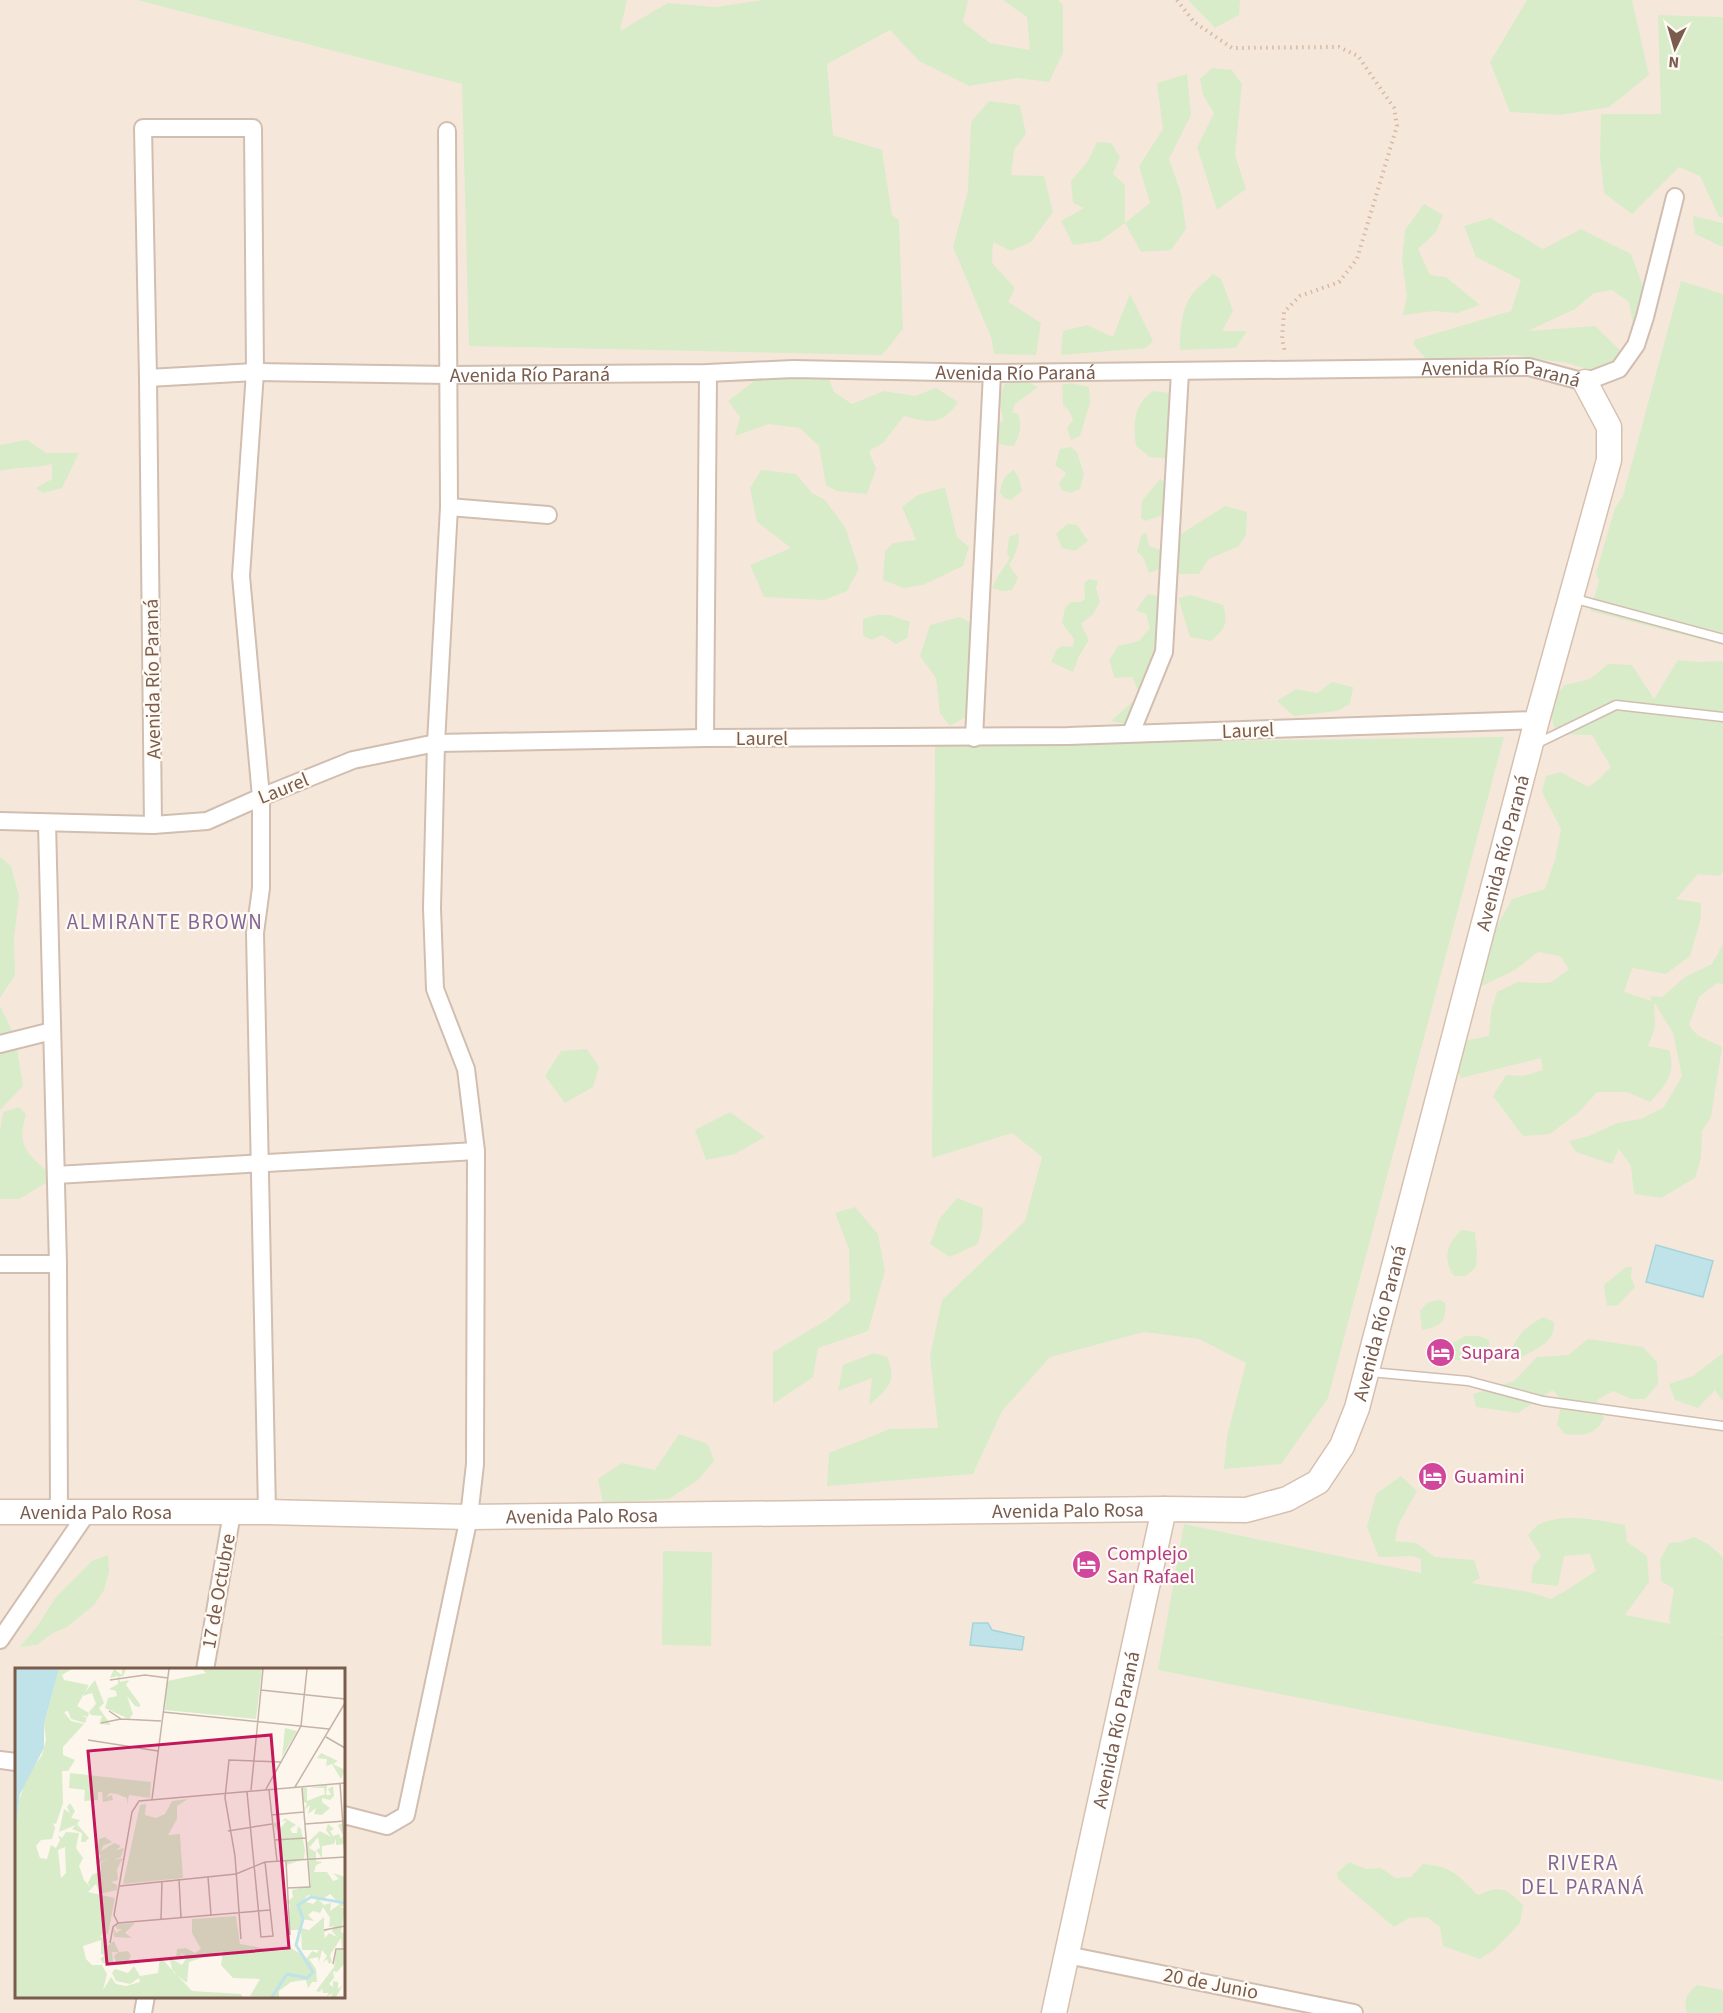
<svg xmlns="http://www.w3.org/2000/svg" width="1723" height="2013" viewBox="0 0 1723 2013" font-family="'Source Sans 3',sans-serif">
  <rect width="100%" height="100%" fill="#fdf6ec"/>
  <path fill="#f5e8da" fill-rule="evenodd" d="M0,0H1723V2013H0ZM16,1670H344V1996H16Z"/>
  <path fill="#d8ecc9" d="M137,0H627L620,31L668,3L715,7L763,0H968L963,22L990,43L1030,50L1027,17L1003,0H1058L1063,5V53L1049,82L1017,78L969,86L919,61L890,30L827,64L833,135L882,150L892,215L899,220L903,329L882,355L469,346L462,84Z
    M1188,0H1240L1239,15L1215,28Z
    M1527,0H1632L1649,75L1609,107L1560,115L1510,112L1490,62Z
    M1658,15L1723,17V217H1719L1700,176L1679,167L1632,214L1604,193L1600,156L1601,114H1661Z
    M1212,68L1232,70L1242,84L1235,155L1246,189L1217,210L1197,147L1214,113L1203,95L1200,79Z
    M1187,74L1191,115L1169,159L1181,193L1186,229L1171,250L1141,252L1125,223L1100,241L1073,245L1061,221L1084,208L1073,203L1071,181L1088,161L1097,142L1111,143L1120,157L1113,174L1125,185V223L1150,203L1139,166L1163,129L1157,83Z
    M989,101L1020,105L1026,134L1014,150L1011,175L1044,176L1053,212L1031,242L1011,251L993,242L992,263L1015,288L1008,302L1041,323L1036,355L994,354L991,337L953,247L968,191L971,122Z
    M1424,204L1443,215L1436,232L1418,249L1430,275L1446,277L1480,305L1457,313L1434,311L1403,315L1407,296L1402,261L1405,230Z
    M1693,216L1723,223V247L1695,234Z
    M1490,218L1543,249L1581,229L1631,254L1643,286L1653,325L1636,342L1629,302L1612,290L1594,293L1575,309L1528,331L1595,326L1626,356L1606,374L1567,363L1513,355L1427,360L1414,345V340L1511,311L1521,280L1476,257L1464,226Z
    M1213,274L1221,279L1233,311L1222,331H1247L1236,348L1180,350C1180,333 1181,309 1192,294C1198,287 1206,281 1213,274Z
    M1681,281L1723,294V645L1590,611L1599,581L1596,573L1615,508L1623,496Z
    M1130,294L1153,341L1146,348L1061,355L1063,331L1087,325L1113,337Z
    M826,372L834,392L852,404L884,391L915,396L936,388L958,402C942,426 930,423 904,416L883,443L869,451L876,469L867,494L837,491L826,485L819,446L800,428L769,424L735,436L740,417L728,401L754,381Z
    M1020,378L1038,387L1015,404L1012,413H1017C1023,423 1020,436 1014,446L1002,445L994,439L993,426L1003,421L999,396L1005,384Z
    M1071,383L1089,387L1090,403L1080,436L1071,440L1067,428L1073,420L1069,411L1063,405L1062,385Z
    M1153,391L1179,394L1175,459L1150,457L1136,446C1133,425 1133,404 1153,391Z
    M27,440L46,453H79L62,488L43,493L36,488L52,479V464C34,469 19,466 0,471V445Z
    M1071,447L1077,452L1084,474L1080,489L1071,493L1062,490L1059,484L1066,473L1055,465L1060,449Z
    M761,470L796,474L812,493L825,500L845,527L859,569L847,591L824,600L764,597L750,565L791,548L757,522L750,488Z
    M1014,470L1019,478L1022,491L1011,500L1004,498L1000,493C1001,483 1004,475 1014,470Z
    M1160,479L1174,489L1167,513L1146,521L1141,518L1142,501Z
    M945,487L957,537L969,547L963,566L923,585L904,588L883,580L885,551L893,543L916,540L902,507L918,495Z
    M1225,506L1247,512L1246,535L1239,546L1209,559L1199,574H1178L1170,565L1149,573L1143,557L1137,552L1141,536L1146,532L1149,546L1170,553L1176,537Z
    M1067,524L1077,525L1088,541L1075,551L1062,548L1056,534Z
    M1019,533C1020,546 1015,555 1009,565L1018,578L1012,590L1002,591L992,588L998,576L1010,558L1007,554L1009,537Z
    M1089,579L1098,581L1096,588L1100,602L1093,614L1081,624L1089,640L1079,656L1073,672L1051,662L1057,649L1062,646L1073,647L1074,639L1062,623L1065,607L1072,602H1081L1085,598L1084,583Z
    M1148,594L1172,600L1168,638L1130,725L1111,721L1140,695L1132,677L1115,678L1109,660L1118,646L1139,641L1150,628L1146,614L1136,610Z
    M1191,595L1223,605C1229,623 1225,629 1211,641L1190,637L1178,598Z
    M876,615H890L910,622L907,638L896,644L882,635L872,640L863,636V619Z
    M960,617L973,624L974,640L969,664V715L950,726L940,713L936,678L920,656L930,625Z
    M1678,660L1698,662L1723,661V871L1720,876L1698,874L1676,899L1701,903V918L1690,956L1666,974L1632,968L1624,992L1652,1001L1650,996L1662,997L1685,977L1712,964L1723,944V984L1717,983L1699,997L1689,1025L1697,1035L1722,1047L1711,1117L1702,1131L1701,1158L1695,1178L1661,1198L1634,1194L1631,1166L1619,1149L1612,1164L1576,1152L1569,1141L1589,1136L1617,1123L1641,1119L1664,1107L1682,1076L1673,1033L1654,1002L1655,1027L1648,1046L1669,1050C1677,1073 1665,1086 1650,1102L1627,1092H1597L1580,1111L1550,1134L1523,1136L1493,1096L1506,1075L1523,1076L1543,1070L1541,1058L1461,1078L1449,1056L1453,1043L1489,1036L1491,1011L1497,992L1518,982L1543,983L1552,982L1569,969L1560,956L1538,952L1515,970L1482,986C1478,953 1497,927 1512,899L1545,889L1555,860L1561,829L1542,792L1546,776L1561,772L1588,787L1597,781L1611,767L1592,735L1556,734L1548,705L1565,685L1590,679L1608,664L1632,665L1654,699Z
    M1332,682L1353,687L1350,704L1337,711L1294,716L1277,701L1296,689L1317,693Z
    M1504,737L1328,1398L1281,1464L1224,1469L1227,1436L1246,1363L1199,1339L1144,1332L1050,1357L1002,1411L973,1474L827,1486L829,1453L890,1429L938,1428L930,1356L942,1300L1025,1221L1042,1157L1012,1133L932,1158L935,745Z
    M0,857L11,866L19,896L14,938L15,975L0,998Z
    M0,1006L15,1036L23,1086L0,1110Z
    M587,1049L599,1067L593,1087L565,1103L545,1076L561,1051Z
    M19,1107L26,1114C15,1150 31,1155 54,1178L19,1199H0V1132L3,1112Z
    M730,1112L765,1137L735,1154L706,1160L695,1130Z
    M957,1198L983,1208L982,1228L978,1244L950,1257L930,1244L940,1218Z
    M855,1207L878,1234L885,1271L868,1331L818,1348L813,1377L773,1404V1352L828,1319L850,1301L849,1249L835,1213Z
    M1461,1230L1475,1232L1477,1252L1476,1267L1466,1276H1454C1442,1259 1447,1244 1461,1230Z
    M1626,1267H1632L1631,1277L1635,1287L1618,1305L1607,1306L1604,1285Z
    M1440,1300L1445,1303C1447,1322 1440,1327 1422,1330L1420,1311L1428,1302Z
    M1543,1317L1554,1322C1556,1344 1534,1349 1519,1359L1512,1351C1517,1333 1528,1326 1543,1317Z
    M1465,1336H1479L1489,1340L1490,1354L1474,1360H1455L1453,1343Z
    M1588,1339L1643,1347L1657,1362L1658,1384L1645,1399H1631L1613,1391L1597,1400L1604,1418C1594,1437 1583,1435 1564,1434L1557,1424L1562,1401L1553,1390L1518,1413L1476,1407L1473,1394L1514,1381L1537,1357L1568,1355Z
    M874,1353L887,1357C898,1382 888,1388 869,1405L872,1378L838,1391L843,1365Z
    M1723,1353V1402L1715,1390L1698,1408L1675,1400L1669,1384L1693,1376Z
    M679,1434L708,1444L714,1461L698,1480L669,1499L603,1503L598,1479L622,1463L655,1470Z
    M1401,1476L1417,1491L1398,1525L1395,1541L1416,1543L1435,1557L1474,1560L1480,1578L1471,1583L1529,1592L1551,1599C1567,1591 1581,1580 1596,1571L1590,1554L1564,1556L1558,1586L1531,1583L1533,1566L1541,1556L1528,1535C1531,1532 1534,1528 1538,1525C1563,1512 1599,1520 1625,1525L1627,1542L1647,1556L1649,1582L1625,1615L1671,1624L1669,1619L1674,1589L1661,1581L1660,1560L1669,1543L1681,1542L1694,1537L1708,1544L1723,1557V1634L1714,1633L1723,1635V1781L1158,1670L1184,1524L1421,1573V1559L1412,1556L1379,1557L1367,1527L1376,1494Z
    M663,1551L712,1552L711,1646L662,1645Z
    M108,1555L109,1572L104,1590L94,1605L67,1627L51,1634L37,1645L20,1647L38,1625L56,1597L92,1561Z
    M1349,1862L1366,1869L1381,1868L1395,1878L1411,1877L1423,1864C1456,1868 1455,1874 1478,1895C1501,1885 1506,1888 1523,1905L1520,1923L1495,1949L1480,1959L1443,1946L1440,1927L1427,1917L1409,1918L1394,1927L1338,1879L1337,1873Z
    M1697,1985L1723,1990V2013H1687C1683,2001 1687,1993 1697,1985Z"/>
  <path fill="#bfe3e8" stroke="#a5d3da" stroke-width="1.5" d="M1656,1245L1713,1261L1703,1297L1646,1282Z
    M973,1623H988L992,1630L1024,1637L1022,1650L970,1645Z"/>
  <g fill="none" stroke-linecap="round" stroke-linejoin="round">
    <defs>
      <path id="lane" d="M1572,598L1723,639
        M1536,744L1616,705L1723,717
        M1370,1372L1468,1381L1543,1401L1723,1426"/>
      <g id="street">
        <path id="s1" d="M148,378L255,372L449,375L708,373L793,369L992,373L1529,367L1585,382L1619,369L1636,345L1645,317L1675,197"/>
        <path d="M449,507L548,515"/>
        <path d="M1131,733L1164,652L1180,372"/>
        <path d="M705,738L708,373"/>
        <path d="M974,738L992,373"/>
        <path d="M0,821L153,825L207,821L261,797L353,760L436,743L705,738L1068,736L1537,720"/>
        <path d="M47,823L58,1264L59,1513"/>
        <path d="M153,825L148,378L143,128H253L255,372L241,576L261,797V888L255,933L267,1512"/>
        <path d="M0,1044L52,1031"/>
        <path d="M56,1175L476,1151"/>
        <path d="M0,1264H58"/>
        <path d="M0,1640L87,1513"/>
        <path d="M205,1670L232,1513"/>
        <path d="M0,1760L16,1762"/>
        <path d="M344,1815L387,1826L406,1815L469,1517L475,1464L476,1151L466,1069L435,989L432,908L436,743L449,507L447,131"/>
        <path d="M1067,1955L1354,2013"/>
        <path d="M143,2013L146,1996"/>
      </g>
      <g id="secondary">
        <path id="s2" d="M0,1512H267L469,1517L1164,1509L1246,1510L1287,1499L1318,1482L1342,1446L1357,1408L1537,720L1609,460V427L1585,382"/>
        <path id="s3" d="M1054,2013L1164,1509"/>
      </g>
    </defs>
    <use href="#lane" stroke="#d1beb0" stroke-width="11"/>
    <use href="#street" stroke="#d1beb0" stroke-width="20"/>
    <use href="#secondary" stroke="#d6c0b0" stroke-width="27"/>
    <path stroke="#d9b8a5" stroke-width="4" stroke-dasharray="1.5 4.5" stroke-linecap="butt" d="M1177,0L1194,22L1232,48L1339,47L1358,56L1394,108L1397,126L1357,259L1339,282L1300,296L1284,312L1282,339L1285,352"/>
    <use href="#lane" stroke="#fff" stroke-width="8"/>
    <use href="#street" stroke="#fff" stroke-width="16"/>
    <use href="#secondary" stroke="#fff" stroke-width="24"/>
  </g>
  <defs>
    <symbol id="hotel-disc" viewBox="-11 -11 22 22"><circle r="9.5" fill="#d1479c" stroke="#fffaf3"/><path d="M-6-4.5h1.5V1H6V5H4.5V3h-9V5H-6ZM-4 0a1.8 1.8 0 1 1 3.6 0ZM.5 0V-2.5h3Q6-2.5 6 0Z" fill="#fff"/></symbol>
  </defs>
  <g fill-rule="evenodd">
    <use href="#hotel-disc" x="1424" y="1336" width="33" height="33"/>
    <use href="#hotel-disc" x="1416" y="1460" width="33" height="33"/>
    <use href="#hotel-disc" x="1070" y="1548" width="33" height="33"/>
  </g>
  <g text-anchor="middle" stroke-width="4.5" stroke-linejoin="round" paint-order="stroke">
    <g font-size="20" fill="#7a5c4d" stroke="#fffaf3">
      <text dy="7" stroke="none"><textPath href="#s1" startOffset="868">Avenida Río Paraná</textPath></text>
      <text dy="7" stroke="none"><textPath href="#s1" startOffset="382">Avenida Río Paraná</textPath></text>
      <text dy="7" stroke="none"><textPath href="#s1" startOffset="1354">Avenida Río Paraná</textPath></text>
      <text transform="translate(152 679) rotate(-91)" y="7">Avenida Río Paraná</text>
      <text transform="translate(1248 730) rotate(-2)" y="7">Laurel</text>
      <text x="762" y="745">Laurel</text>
      <text transform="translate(283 788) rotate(-22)" y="7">Laurel</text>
      <text dy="7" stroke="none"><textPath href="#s2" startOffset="1982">Avenida Río Paraná</textPath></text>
      <text dy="7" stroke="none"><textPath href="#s2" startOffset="1496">Avenida Río Paraná</textPath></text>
      <text dy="7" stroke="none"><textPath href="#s2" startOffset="1068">Avenida Palo Rosa</textPath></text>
      <text dy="7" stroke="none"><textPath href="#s2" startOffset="96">Avenida Palo Rosa</textPath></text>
      <text dy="7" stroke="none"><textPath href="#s2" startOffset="582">Avenida Palo Rosa</textPath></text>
      <text transform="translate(218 1591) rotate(-80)" y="7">17 de Octubre</text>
      <text dy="7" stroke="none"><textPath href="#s3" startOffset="290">Avenida Río Paraná</textPath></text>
      <text transform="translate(1211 1983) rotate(11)" y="7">20 de Junio</text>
    </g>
    <g font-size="20" fill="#b23c85" stroke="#fffaf3" text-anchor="start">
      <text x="1461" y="1359">Supara</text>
      <text x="1454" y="1483">Guamini</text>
      <text x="1107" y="1560">Complejo<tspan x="1107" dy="23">San Rafael</tspan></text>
    </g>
    <g font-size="21" letter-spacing="1.5" fill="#846695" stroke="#fffaf3">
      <text x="165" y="929">ALMIRANTE BROWN</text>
      <text x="1583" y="1870">RIVERA<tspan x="1583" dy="24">DEL PARANÁ</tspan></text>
    </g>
  </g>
  <g transform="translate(15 1668)">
    <rect width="330" height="330" fill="#fdf6ec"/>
    <path d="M44,1H57L47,7L49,12L74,17L62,38L74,45L73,49L66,47L72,50L70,55L56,51L53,43L49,44L56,53L69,56L48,79V87L60,92L53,103H47L48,135L41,156L38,155L40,160L37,171L26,172L21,178L25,190L32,191L36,177L41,180L45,172L43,167L47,170L51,164L64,165L61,180L68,190L64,198L69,212L75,219L73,215L77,207L86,203V195L93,191L80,197L86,188L82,185L84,171L90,169L97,174L88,178L86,183L99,175L106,178L101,182L109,180L106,189L99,192L108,190L102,201L103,212L96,214L102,217V222L85,226L81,216L73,224L100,230L93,266L85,268L92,271V278L99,273L104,284L113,283L116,288L111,297H102L99,288L103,284H97L98,294L88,295L85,291L90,287L86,286V272L68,278L71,291L77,297H87L92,306L88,322L96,309L101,316L111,318L125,314L124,310L115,316L101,313L97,305L100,301L113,305L119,298L125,308L143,305L145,289L177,323L226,326L227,329H0V166L4,133L11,110L27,87L31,72L29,56ZM50,179L51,205L46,210L43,182ZM99,1L107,7V1H111L108,8L104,9L105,14L114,12L111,17L125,36V39L120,38L112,28L118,46L114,51L90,40L93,30L102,28L101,23L94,21L103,16V8L95,10ZM187,1H247L241,51L150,42L152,13L191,5ZM80,12L89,35L84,40L96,57L84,56L87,48L76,47L74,44L81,36L77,25L67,28ZM270,60L282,63L267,89ZM306,85L323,93L318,96L330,102L326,111L317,96L311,98L312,91L302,90ZM55,105L136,114L135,130L114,127L112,137V130L102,126L95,125L91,129L97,127L98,132L88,134L87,124H83V132L69,133L70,122L54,120ZM312,117L311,127H316L313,121L318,118L319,128L315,132L307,130V134L315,140L307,147L299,146L301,140L293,146L295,137L289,142L292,136L288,133L287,119L292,120V133L310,126L309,120H295ZM173,131L162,138V151L153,167L165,166L168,210L108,216L125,137L131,136L130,147L141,150L150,146L157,133ZM55,135L60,143L56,150L65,152L62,156L74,170L70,174H66L67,165L57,161L61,157L44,164L49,141L55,145L52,139ZM270,150L281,157L275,161L277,165H282L283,158L286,161L290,182L289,191L272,197L265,189L263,163L258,156L265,153L264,162L272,152L267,154ZM330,154L329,176L321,177V171L319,176L307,178V190L301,182L305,180L303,169L294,180L301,184V193L308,194L301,197L299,204H312L318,213L324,211L318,205L330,209V238L324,239L330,240L326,264L330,266V295L322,304L318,303L319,310L314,316L318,319V313L323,314V321L328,317L321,329H316L318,325L311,329L314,325H308L307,320L305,324L301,323L319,299L321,283L327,280L326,270L315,287L317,294L314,296L312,291L307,295L312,288L307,282L304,294L303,289L294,291L301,301L302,314H297L293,320L291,312L276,314L264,323V329L235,328L245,311L218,310L206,297L208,283L174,294L172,315L158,304L154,289L167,297L172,289L165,285L170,291L161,290L162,281L171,280L180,285L186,281L177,265V251L221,248L225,276L265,283L276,280L292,290L297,283L302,285L304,282H287L286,262H275V236L271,235L278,229L277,222L296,217L292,175L305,163L316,169L311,162L313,156L319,161L315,163L318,168L324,166L326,171L328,167L323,157ZM315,226L325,236L315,243L316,235L309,237L303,231L298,236L288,233L293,227L308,231ZM308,239L315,250L314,259L319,258L317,263L322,269L314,265L310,270L309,264L314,262L309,261V249L294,262L286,260V251L299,253L293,247L298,243L305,245ZM100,256L120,255L110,265L117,270L99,269L98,259L101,265L107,261H102Z" fill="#d8ecc9" fill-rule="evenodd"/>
    <path d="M0,1H44L29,56V80L5,126L0,166Z" fill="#bfe3e8"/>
    <path fill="none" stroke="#bfe3e8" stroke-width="3" d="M257,329L272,306L292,310L298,304L281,277L288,251L283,237L296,229L330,235"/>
    <path fill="none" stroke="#c5b3a7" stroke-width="1.5" d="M95,12L130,7L153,10M246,22L330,31M94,43L106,51L146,53M148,44L314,61M86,55L106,51M311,69L330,80M73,72L143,83M325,115L330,187M280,119L330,35M251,121L286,58L292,1M236,122L248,1M254,122L262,193M232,124L246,269L258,268L250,194M137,131L154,1M256,147L289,144M290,156L330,153M213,163L257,156M259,172L291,170M271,193L275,267M193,209L196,247M164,211L166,250M105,218L221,206L250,194L330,189M272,220L295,219L287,120M146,252L147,213M103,255L99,247L117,144L124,133L330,115M309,262L330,258M226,271L220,188L210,130L214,92L266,94M95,275L98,259L103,255L255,242M318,296L321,281H330"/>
    <path fill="#c2185b" fill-opacity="0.15" stroke="#c2185b" stroke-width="3" d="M256,67L274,280L92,296L73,83Z"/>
    <rect width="330" height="330" fill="none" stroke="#7a5c4d" stroke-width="3"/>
  </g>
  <g transform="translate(1675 48) rotate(185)" stroke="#fffaf3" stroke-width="4.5" paint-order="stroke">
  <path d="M0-4.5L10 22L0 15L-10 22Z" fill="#7a5c4d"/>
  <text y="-9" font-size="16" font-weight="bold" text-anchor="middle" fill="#7a5c4d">N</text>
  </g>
</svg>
